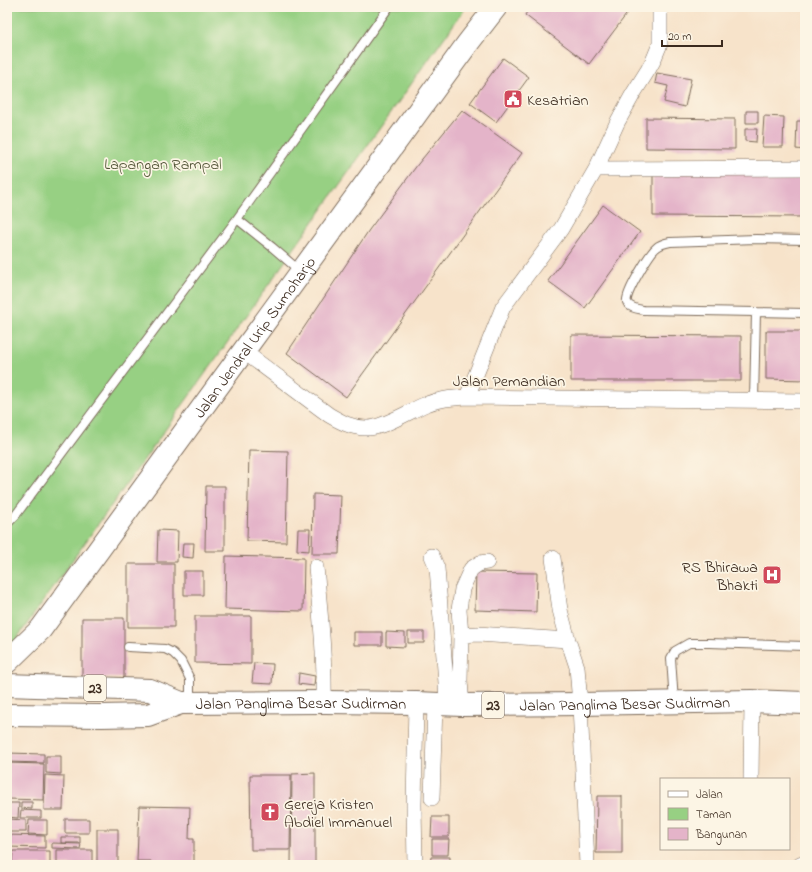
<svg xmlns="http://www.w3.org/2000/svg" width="812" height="872" viewBox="0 0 812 872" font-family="'Indie Flower',sans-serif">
  <rect width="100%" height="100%" fill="#fcf5e5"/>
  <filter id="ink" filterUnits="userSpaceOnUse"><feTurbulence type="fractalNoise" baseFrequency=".025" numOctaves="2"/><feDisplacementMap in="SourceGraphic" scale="8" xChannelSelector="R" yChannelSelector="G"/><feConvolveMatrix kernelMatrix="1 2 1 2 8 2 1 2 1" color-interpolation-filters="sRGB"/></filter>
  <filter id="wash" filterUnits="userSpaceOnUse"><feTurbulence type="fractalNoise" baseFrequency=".012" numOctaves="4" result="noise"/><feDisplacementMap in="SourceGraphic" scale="16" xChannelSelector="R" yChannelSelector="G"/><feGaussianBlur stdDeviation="0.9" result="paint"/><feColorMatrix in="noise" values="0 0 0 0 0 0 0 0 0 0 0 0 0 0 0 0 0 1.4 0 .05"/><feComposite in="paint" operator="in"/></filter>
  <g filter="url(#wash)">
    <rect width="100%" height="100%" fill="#f7e3ca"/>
    <path fill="#97d083" stroke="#697d50" d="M7,7H466L15,641L7,648Z"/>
    <g id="blocks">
      <path fill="#e4b4c9" d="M530,7H632L589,64L525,15Z
        M503,58L529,77L496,122L470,103Z
        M657,73L691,79L685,107L664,102L668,86L655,83Z
        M462,110L522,153L346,397L287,353L369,230L418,164Z
        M746,111H758V123H746Z
        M764,116L784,117L783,147H762Z
        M646,118L735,119V149L646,148Z
        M797,121H805V150L796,149Z
        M745,129H757L756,142L745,141Z
        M653,170L805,171V217L653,216Z
        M603,205L640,232L585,308L548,281Z
        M766,331H805V380L766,379Z
        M571,335L741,336V381H571Z
        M249,450L288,451L286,542L247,541Z
        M206,486H225V551H205Z
        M313,494L341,495L339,554H312Z
        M298,529H310L309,551L297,550Z
        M158,530L178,531L177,562H157Z
        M183,543H194L193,558L182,557Z
        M226,556L304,558L303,611L225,609Z
        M128,564H174V627H128Z
        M184,571H203V595H184Z
        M476,572L537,573L536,612L475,610Z
        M195,616H251V664L195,663Z
        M82,618H124V678H82Z
        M354,632H382V645H354Z
        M386,632L405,633V647L386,646Z
        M408,632H424V643H408Z
        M254,663L273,664L272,684L252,683Z
        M299,673L315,676L314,686L298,684Z
        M7,753L44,754V763L7,762Z
        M46,756H61V774L46,773Z
        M7,763L44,764L43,800L7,799Z
        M315,773V865H291L292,774Z
        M45,775L64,776L63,810H44Z
        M250,775H291L290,850H251Z
        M597,796H622V853H596Z
        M21,802H32V809L21,808Z
        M7,803H19L18,818L7,817Z
        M139,806L190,807L189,839H194V865H151V861H137Z
        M21,810L41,811V818H20Z
        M432,817H449V837H431Z
        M7,819L26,820V832H7Z
        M65,819H89V833H65Z
        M29,820H47V835L28,834Z
        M97,829H118V865H97Z
        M7,835L45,836V848L7,847Z
        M61,837H80V843H61Z
        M432,839H449L448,855H432Z
        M52,843L81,844L80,849L52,848Z
        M57,850H92V865H57Z
        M13,851H50V865H12Z
        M431,857H450V865H430Z"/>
    </g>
  </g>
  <g filter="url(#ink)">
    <use href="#blocks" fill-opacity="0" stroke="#7d6b5a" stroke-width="1"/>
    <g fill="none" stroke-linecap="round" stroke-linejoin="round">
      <defs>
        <path id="lane" d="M237,219L272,247L301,272
          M756,312L805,313
          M754,400L756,312L643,310C638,309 629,308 627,302C624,295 650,253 656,248C660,244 665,243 670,242L756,239L805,240
          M7,524L15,516L237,219L389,7
          M128,647L165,649L173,653L181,661L190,679V701
          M674,702L671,658L675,651L689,643H709L805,646"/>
        <path id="street" d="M596,169L805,168
          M243,351L329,415C341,422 352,428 366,428C381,429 410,411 424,405C438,399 452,398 467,397L805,401
          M467,397L503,307L561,229L596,169L618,121L633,94L648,70L653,61L660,44V12
          M432,556L437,568L446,683L447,705
          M553,558L560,610L568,640L577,667L580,704L587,865
          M316,567C320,611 325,657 324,702
          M461,635L478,634L568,640
          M462,705L460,681L461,635L459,610L462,589L471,569L480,563L487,562
          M751,779L752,701
          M432,798L435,705
          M415,865L414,805L416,703
          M800,865L805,863"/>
        <g id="primary">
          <path id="s1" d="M7,662L41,629L468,43L496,7"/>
        </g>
        <g id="highway">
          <path d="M7,685L150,690L181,703"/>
          <path id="s2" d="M7,715L102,716L148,715L181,703L324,702L416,703L462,705L580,704L752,701L805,703"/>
        </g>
      </defs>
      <use href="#lane" stroke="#7d6b5a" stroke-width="10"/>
      <use href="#street" stroke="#7d6b5a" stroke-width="16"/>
      <use href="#primary" stroke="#7d6b5a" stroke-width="24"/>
      <use href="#highway" stroke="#7d6b5a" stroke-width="24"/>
      <use href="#lane" stroke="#fff" stroke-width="8"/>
      <use href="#street" stroke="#fff" stroke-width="15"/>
      <use href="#primary" stroke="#fff" stroke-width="22"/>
      <use href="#highway" stroke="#fff" stroke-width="22"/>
    </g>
  </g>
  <defs>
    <symbol id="civic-square" viewBox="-11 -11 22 22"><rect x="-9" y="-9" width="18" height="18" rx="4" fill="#d1495b" stroke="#fcf5e5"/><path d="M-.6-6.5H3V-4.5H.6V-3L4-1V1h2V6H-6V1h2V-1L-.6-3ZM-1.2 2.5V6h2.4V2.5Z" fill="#fff"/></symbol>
    <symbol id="hospital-square" viewBox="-11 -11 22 22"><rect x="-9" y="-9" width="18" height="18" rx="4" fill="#d1495b" stroke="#fcf5e5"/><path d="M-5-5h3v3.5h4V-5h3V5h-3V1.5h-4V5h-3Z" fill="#fff"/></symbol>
    <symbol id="church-square" viewBox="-11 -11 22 22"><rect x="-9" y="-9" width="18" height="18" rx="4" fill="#d1495b" stroke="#fcf5e5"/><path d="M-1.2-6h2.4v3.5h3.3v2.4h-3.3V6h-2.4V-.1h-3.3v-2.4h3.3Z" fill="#fff"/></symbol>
  </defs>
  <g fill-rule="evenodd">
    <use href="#civic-square" x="502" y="88" width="22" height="22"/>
    <use href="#hospital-square" x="761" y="564" width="22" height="22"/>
    <use href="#church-square" x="259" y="801" width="22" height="22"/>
  </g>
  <g text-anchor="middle" stroke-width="3.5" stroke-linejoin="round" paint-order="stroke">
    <g fill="#fcf5e5" stroke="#75675a" stroke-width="1">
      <rect x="84" y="675" width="22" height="26" rx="3"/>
      <rect x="482" y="692" width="22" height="26" rx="3"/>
    </g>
    <g font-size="15" font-weight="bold" fill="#3b2a1e">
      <text x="95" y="693">23</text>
      <text x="493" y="710">23</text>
    </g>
    <g font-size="16" fill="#3b2a1e" stroke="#fcf5e5" text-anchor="start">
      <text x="527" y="105">Kesatrian</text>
      <text x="758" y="572" text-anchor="end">RS Bhirawa<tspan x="758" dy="18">Bhakti</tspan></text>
      <text x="284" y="809">Gereja Kristen<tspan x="284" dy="18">Abdiel Immanuel</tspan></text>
    </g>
    <g font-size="16" fill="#525437" stroke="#fcf5e5">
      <text x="163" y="169">Lapangan Rampal</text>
    </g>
    <g font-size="16" fill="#3b2a1e" stroke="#fcf5e5">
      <text dy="6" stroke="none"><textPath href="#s1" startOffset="409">Jalan Jendral Urip Sumoharjo</textPath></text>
      <text x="509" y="386">Jalan Pemandian</text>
      <text dy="6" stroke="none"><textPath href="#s2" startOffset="296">Jalan Panglima Besar Sudirman</textPath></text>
      <text dy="6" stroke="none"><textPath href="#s2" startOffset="620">Jalan Panglima Besar Sudirman</textPath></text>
    </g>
  </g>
  <rect width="812" height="872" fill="none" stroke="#fcf5e5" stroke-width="24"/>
  <rect x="660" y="778" width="130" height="72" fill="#fcf5e5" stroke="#afa495"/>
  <rect x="668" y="791" width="20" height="6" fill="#ffffff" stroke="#afa495"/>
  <text x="696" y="798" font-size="12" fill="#3b2a1e">Jalan</text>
  <rect x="668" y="808" width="20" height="12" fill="#97d083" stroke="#afa495"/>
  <text x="696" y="818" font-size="12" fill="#3b2a1e">Taman</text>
  <rect x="668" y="828" width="20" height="12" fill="#e4b4c9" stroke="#afa495"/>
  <text x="696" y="838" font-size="12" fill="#3b2a1e">Bangunan</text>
  <path d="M662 40v6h60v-6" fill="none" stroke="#3b2a1e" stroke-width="2"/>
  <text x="668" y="40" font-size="12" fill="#3b2a1e" stroke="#fcf5e5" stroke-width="3" paint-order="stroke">20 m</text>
</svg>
